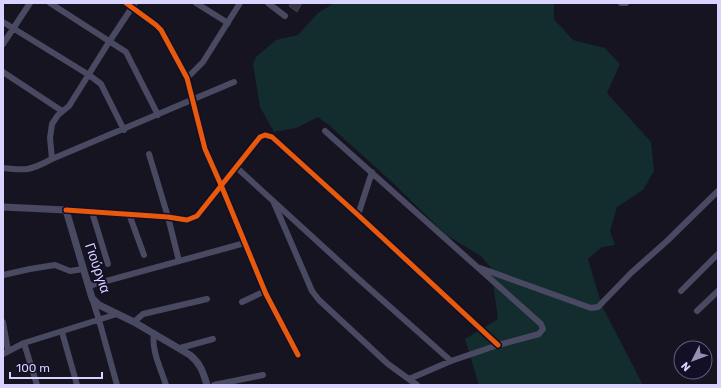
<svg xmlns="http://www.w3.org/2000/svg" width="721" height="388" viewBox="0 0 721 388" font-family="Rubik,sans-serif">
  <rect width="100%" height="100%" fill="#161421"/>
  <path fill="#132c2d" d="M334,3H554V19L573,40L605,48L620,64L607,93L651,142L654,171L643,190L617,207L610,231L615,245L602,247L588,259L602,306L643,385H479L465,339L498,319L491,268L481,256L446,235L393,183L330,126L318,117L296,128L274,132L260,107L253,64L256,57L276,40L298,35L318,13Z"/>
  <path fill="#343243" stroke="#433f54" d="M291,3H302L297,12L289,6Z"/>
  <g fill="none" stroke-linecap="round" stroke-linejoin="round">
    <path stroke="#4a4962" stroke-width="6" d="M50,3L126,52L158,115
      M126,3L156,25L161,30L187,78L205,149L221,185L266,294L298,355
      M196,3L228,23
      M268,3L285,16
      M621,3H626
      M3,22L89,75L101,84L124,130
      M3,44L30,3
      M3,72L62,111
      M187,78L203,62L240,3
      M325,131L541,324L543,329L539,334L498,345L451,361L409,379
      M149,154L168,217L179,261
      M52,159L234,82
      M236,167L353,274L451,361
      M3,168C27,171 31,170 52,159L50,138L52,124L58,115L69,106L109,42L135,3
      M274,203L312,291L319,300L388,364L417,385
      M66,210L168,217L187,220L197,216L260,137L265,135L272,137L358,215L498,345
      M92,212L108,264
      M129,214L144,255
      M358,215L372,172
      M480,268L591,308L598,307L631,273L667,241L718,191
      M3,275L30,269L55,265L70,271L83,269
      M88,286L245,243
      M681,291L718,254
      M92,298L99,320L117,385
      M242,302L265,291
      M697,311L718,291
      M3,322L8,351
      M134,322L143,314L207,299
      M62,332L77,385
      M154,333C151,350 161,369 166,385
      M24,343L37,385
      M180,348L213,339
      M3,354L24,343L117,314
      M214,385L263,375"/>
    <path stroke="#4a4962" stroke-width="7" d="M3,207L66,210L92,298L99,305L134,322L190,355C201,364 203,372 207,385"/>
    <defs>
      <path id="cycleway" d="M126,3L156,25L161,30L187,78L205,149L221,185L266,294L298,355
        M66,210L168,217L187,220L197,216L260,137L265,135L272,137L358,215L498,345"/>
    </defs>
    <use href="#cycleway" stroke="#130f26" stroke-width="8"/>
    <use href="#cycleway" stroke="#e8590c" stroke-width="5"/>
  </g>
  <g text-anchor="middle" stroke-width="4" stroke-linejoin="round" paint-order="stroke">
    <g font-size="14" fill="#d9d4ff" stroke="#130f26">
      <text transform="translate(98 268) rotate(71)" y="5">Γιούργια</text>
    </g>
  </g>
  <rect width="721" height="388" fill="none" stroke="#d9d4ff" stroke-width="8"/>
  <g transform="translate(693 360) rotate(228)"><circle r="19" fill="#130f26" stroke="#625e7d"/>
  <path d="M0-3L7 15L0 10L-7 15Z" fill="#9591b1"/>
  <text y="-6" font-size="11" font-weight="bold" text-anchor="middle" fill="#d9d4ff">N</text>
  </g>
  <path d="M10 372v6h92v-6" fill="none" stroke="#d9d4ff" stroke-width="2"/>
  <text x="16" y="372" font-size="12" fill="#d9d4ff" stroke="#130f26" stroke-width="3" paint-order="stroke">100 m</text>
</svg>
